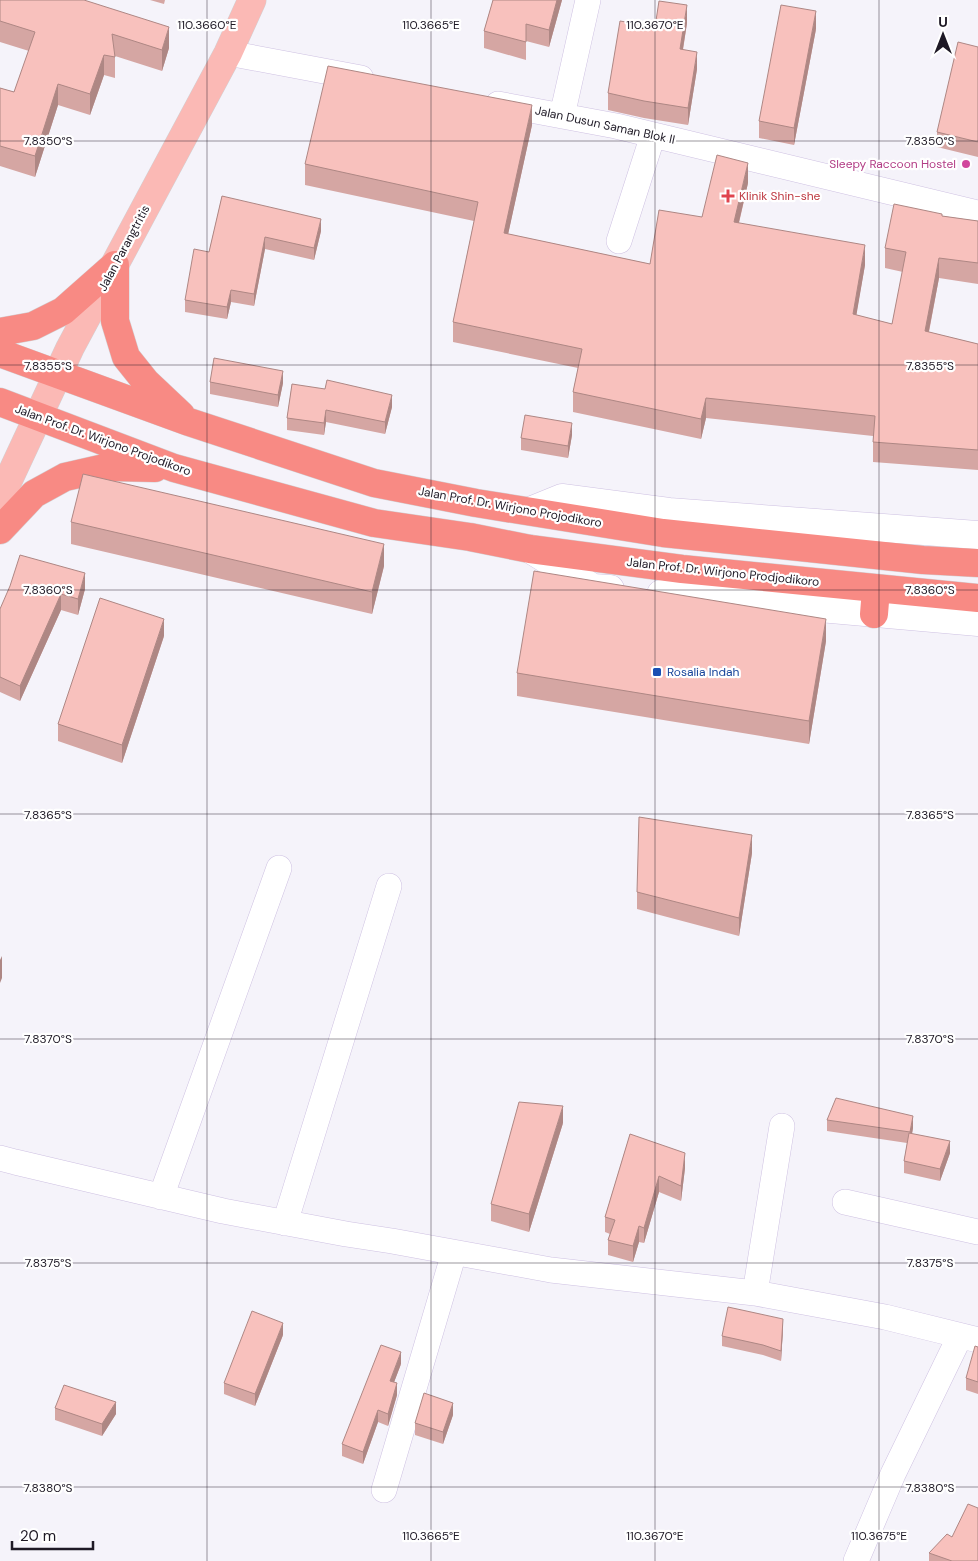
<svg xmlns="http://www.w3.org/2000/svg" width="978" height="1561" viewBox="0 0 978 1561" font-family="'DM Sans',sans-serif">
  <rect width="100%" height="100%" fill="#f5f3fa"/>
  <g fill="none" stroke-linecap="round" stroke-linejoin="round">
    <defs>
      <path id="street" d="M228,53L361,78
        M498,104L616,126L978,213
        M562,116L588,0
        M619,241L653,135
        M0,1158L15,1162L223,1211L346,1234L392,1241L551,1270L755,1293L885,1317L978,1340
        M161,1197L279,868
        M845,1202L978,1232
        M285,1223L389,886
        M755,1293L782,1126
        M384,1490L454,1253
        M856,1561L893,1474L960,1336"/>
      <path id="secondary" d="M530,511L562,498L669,512L978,535
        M530,549L593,588L610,589
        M661,594L978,622"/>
      <path id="primary" d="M0,498L70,348L228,53L252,0"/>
      <path id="highway" d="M115,265V321L126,357L146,382L181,415
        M0,332L33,326L63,311L115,265
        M0,353L189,422L374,483L476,503L663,533L923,560L978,563
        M0,402L174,468L374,523L470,537L530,549L682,569L978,598
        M0,530L34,494L65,477L109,467L155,468
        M874,614L876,589"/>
    </defs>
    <use href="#street" stroke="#cec1e2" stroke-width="26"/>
    <use href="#secondary" stroke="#cec1e2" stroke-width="29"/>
    <use href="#primary" stroke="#d2d1d3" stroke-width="29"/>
    <use href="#highway" stroke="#d2d1d3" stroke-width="29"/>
    <use href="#street" stroke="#fff" stroke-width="25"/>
    <use href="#secondary" stroke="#fff" stroke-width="28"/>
    <use href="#primary" stroke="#fbb9b5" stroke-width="28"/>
    <use href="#highway" stroke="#f88a84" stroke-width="28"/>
  </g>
  <path fill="#d5a6a3" d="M0,0L169,48L162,71L115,56V78L104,75L90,115L58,105L35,177L0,166V88L14,92L29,51L0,42Z
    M150,0H165L164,4Z
    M493,0H562L549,47L526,41V60L484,48V31Z
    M687,23L683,50L697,69L688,125L644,118L608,110V93L655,27Z
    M816,29L794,145L759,138V121Z
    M978,47V157L937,147V132Z
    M532,125L508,234L650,264L702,217L748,183L739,223L865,265L856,315L892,324L903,272L885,268V248L942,216L978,221V284L939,278L929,332L978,344V470L873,462V436L706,418L701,439L573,412V392L578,368L453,342V322L474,221L305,185V164Z
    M222,196L321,231L314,260L265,249L254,306L231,302L227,319L185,312V300L209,252Z
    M210,382L283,383L278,407L210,394Z
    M292,384L392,407L385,434L326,422L324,435L287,430V418Z
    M572,435L568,458L521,450V438Z
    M71,522L384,566L372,614L71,544Z
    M85,589L78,615L61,610L20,701L0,692V609Z
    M164,636L122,763L58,741V724Z
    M826,641L809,744L517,696V673Z
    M752,853L739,936L637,909V892Z
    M827,1120L913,1128L912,1134L950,1153L940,1181L904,1173V1161L907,1143L827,1131Z
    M563,1123L529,1232L491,1221V1204Z
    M630,1134L685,1168L681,1201L659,1192L644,1243L639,1242L633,1262L608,1255V1240L610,1234L605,1232V1217Z
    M783,1329L781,1361L763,1355L722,1346V1336Z
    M283,1335L255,1406L224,1394V1383Z
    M978,1347V1394L966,1390V1378Z
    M401,1364L394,1382L397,1395L388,1426L378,1422L363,1464L342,1456V1444Z
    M55,1408L116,1414L102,1436L55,1420Z
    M453,1415L443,1444L415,1435V1423Z
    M952,1537L978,1561H929V1553Z"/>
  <path fill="#ae8784" d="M557,0H562L549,47V30Z
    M687,5V23L680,67V49Z
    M816,11V29L794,145V128Z
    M169,27V48L162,71V50Z
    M697,52V69L688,125V108Z
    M104,55V75L90,115V94Z
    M58,84V105L35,177V156Z
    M532,105V125L504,253V233Z
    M748,163V183L734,243V222Z
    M321,219V231L314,260V248Z
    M265,237V249L254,306V294Z
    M865,245V265L853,335V314Z
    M939,258V278L925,351V331Z
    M231,290V302L227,319V307Z
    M283,371V383L278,407V395Z
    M392,395V407L385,434V422Z
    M706,398V418L701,439V419Z
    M326,410V422L324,435V423Z
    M572,423V435L568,458V446Z
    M384,544V566L372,614V592Z
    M85,573V589L78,615V599Z
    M61,594V610L20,701V686Z
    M164,619V636L122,763V745Z
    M826,619V641L809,744V721Z
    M752,835V853L739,936V918Z
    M2,956V978L0,983V960Z
    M563,1106V1123L529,1232V1214Z
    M913,1116V1128L910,1144V1132Z
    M950,1141V1153L940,1181V1169Z
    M685,1153V1168L681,1201V1186Z
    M659,1176V1192L644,1243V1228Z
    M639,1226V1242L633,1262V1246Z
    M783,1319V1329L781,1361V1351Z
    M283,1323V1335L255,1406V1394Z
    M401,1352V1364L390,1393V1381Z
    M397,1383V1395L388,1426V1414Z
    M116,1402V1414L102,1436V1424Z
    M453,1403V1415L443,1444V1432Z
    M378,1410V1422L363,1464V1452Z"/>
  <path fill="#f8c1bd" stroke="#ae8784" d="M0,0H84L169,27L162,50L112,34L115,57L104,55L90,94L58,84L35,156L0,146V88L14,92L35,32L0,21Z
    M493,0H557L549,30L526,24V42L484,31Z
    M659,1L687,5L680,49L697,52L688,108L644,101L608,93L620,21L655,27Z
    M781,5L816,11L794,128L759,121Z
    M958,42L978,47V142L937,132Z
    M328,66L532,105L504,233L650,264L659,210L702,217L717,155L748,163L734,222L865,245L853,314L892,324L906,252L885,248L894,204L942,214V216L978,221V263L939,258L925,331L978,344V450L873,442L875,416L706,398L701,419L573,392L582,349L453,322L478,202L305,164Z
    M222,196L321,219L314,248L265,237L254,294L231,290L227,307L185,300L194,249L209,252Z
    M214,358L283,371L278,395L210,382Z
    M327,380L392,395L385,422L326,410L324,423L287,418L292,384L325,389Z
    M525,415L572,423L568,446L521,438Z
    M83,474L384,544L372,592L71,522Z
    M20,555L85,573L78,599L61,594L20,686L0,677V609L10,586Z
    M534,571L826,619L809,721L517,673Z
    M100,598L164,619L122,745L58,724Z
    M639,817L752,835L739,918L637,892Z
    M836,1098L913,1116L910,1132L827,1120Z
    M519,1102L563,1106L529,1214L491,1204Z
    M909,1133L950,1141L940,1169L904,1161Z
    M630,1134L685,1153L681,1186L659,1176L644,1228L639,1226L633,1246L608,1240L615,1220L605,1217Z
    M728,1307L783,1319L781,1351L763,1345L722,1336Z
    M252,1311L283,1323L255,1394L224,1383Z
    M381,1345L401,1352L390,1381L397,1383L388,1414L378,1410L363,1452L342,1444Z
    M975,1346L978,1347V1382L966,1378Z
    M64,1385L116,1402L102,1424L55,1408Z
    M424,1393L453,1403L443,1432L415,1423Z
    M968,1504L978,1508V1561H952L929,1553L947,1534L952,1537Z"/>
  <path fill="none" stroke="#1e1925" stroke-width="1" stroke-opacity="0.45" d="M207,0V1561M431,0V1561M655,0V1561M879,0V1561M0,141H978M0,365H978M0,590H978M0,814H978M0,1039H978M0,1263H978M0,1487H978"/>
  <circle fill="#d1479c" stroke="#fff" stroke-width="2" cx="966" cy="164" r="5"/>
  <path fill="#e0444e" stroke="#fff" stroke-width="2" d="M725.5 188.5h5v5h5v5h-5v5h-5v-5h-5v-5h5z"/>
  <rect fill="#1a4fb4" stroke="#fff" stroke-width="2" x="652" y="667" width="10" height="10" rx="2.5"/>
  <g text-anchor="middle" stroke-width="4.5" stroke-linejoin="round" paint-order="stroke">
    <g font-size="12" fill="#1e1925" stroke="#fff">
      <text transform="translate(605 125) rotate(12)" y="4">Jalan Dusun Saman Blok II</text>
      <text transform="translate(124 248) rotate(-62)" y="4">Jalan Parangtritis</text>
      <text transform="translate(103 440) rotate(20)" y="4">Jalan Prof. Dr. Wirjono Projodikoro</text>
      <text transform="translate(510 507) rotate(10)" y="4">Jalan Prof. Dr. Wirjono Projodikoro</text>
      <text transform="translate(723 572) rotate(6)" y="4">Jalan Prof. Dr. Wirjono Prodjodikoro</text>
    </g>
    <g font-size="12" fill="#b23c85" stroke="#fff" text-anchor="end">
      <text x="956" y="168">Sleepy Raccoon Hostel</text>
    </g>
    <g font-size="12" fill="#be3a42" stroke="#fff" text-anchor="start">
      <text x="739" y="200">Klinik Shin-she</text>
    </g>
    <g font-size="12" fill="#164399" stroke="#fff" text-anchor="start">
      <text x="667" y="676">Rosalia Indah</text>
    </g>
  </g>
  <g font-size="12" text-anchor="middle" fill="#1e1925" stroke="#fff" stroke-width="4.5" stroke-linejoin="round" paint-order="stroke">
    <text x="207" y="29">110.3660°E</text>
    <text x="431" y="29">110.3665°E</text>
    <text x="655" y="29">110.3670°E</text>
    <text x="48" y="145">7.8350°S</text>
    <text x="930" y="145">7.8350°S</text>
    <text x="48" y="370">7.8355°S</text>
    <text x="930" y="370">7.8355°S</text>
    <text x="48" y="594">7.8360°S</text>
    <text x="930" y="594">7.8360°S</text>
    <text x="48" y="819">7.8365°S</text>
    <text x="930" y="819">7.8365°S</text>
    <text x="48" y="1043">7.8370°S</text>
    <text x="930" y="1043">7.8370°S</text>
    <text x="48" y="1267">7.8375°S</text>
    <text x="930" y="1267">7.8375°S</text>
    <text x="48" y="1492">7.8380°S</text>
    <text x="930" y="1492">7.8380°S</text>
    <text x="431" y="1540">110.3665°E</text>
    <text x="655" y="1540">110.3670°E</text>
    <text x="879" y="1540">110.3675°E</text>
  </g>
  <g transform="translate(943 35)" stroke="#ffffff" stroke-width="4" paint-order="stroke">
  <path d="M0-4L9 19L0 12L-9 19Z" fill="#1e1925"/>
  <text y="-8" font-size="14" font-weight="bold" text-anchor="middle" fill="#1e1925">U</text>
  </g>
  <path d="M12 1541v8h81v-8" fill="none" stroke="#1e1925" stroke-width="2.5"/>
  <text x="20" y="1541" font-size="15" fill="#1e1925" stroke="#ffffff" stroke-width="4" paint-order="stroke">20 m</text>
</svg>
